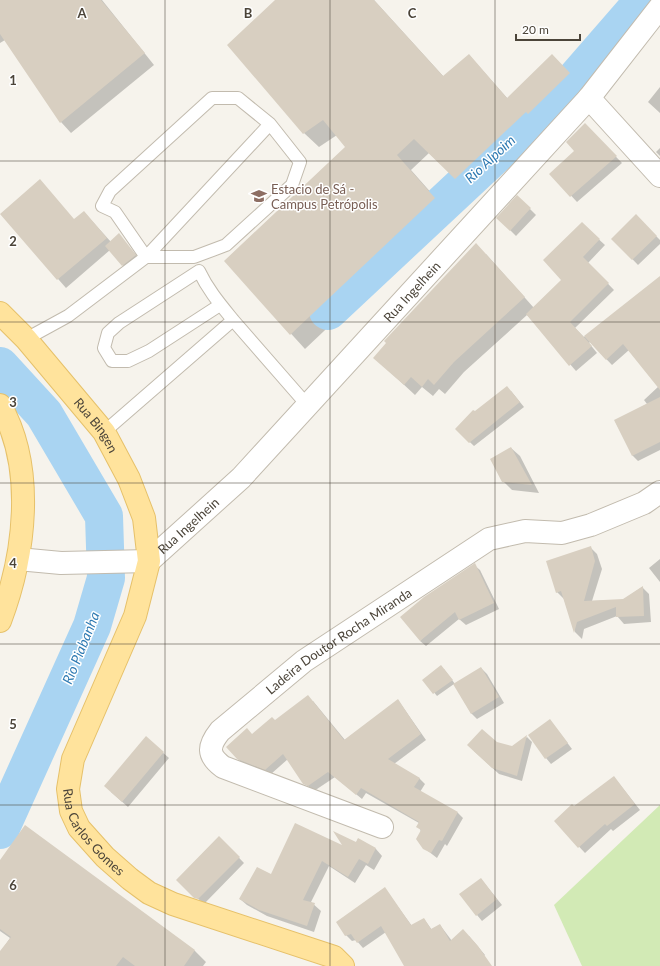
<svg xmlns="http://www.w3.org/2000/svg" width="660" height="966" viewBox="0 0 660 966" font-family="Lato,sans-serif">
  <rect width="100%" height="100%" fill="#f6f3ec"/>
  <path fill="#d2eab5" d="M660,805V966H582L554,905Z"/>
  <path fill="#0003" d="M0,0H102L154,65L71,133L61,122L5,40L0,43Z
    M277,0H374L444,77L469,55L508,99L567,70L584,88L543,128L541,126L470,192L429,153L411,170L449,213L305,349L225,261L346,147L337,135L319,147L304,133Z
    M660,87V113L648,102Z
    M585,125L622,163L577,202L551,174L575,151Z
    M660,148V156L656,152Z
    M517,196L536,215L516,236L498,218Z
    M84,212L111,242L119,235L141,261L128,271L110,250L66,288L1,214L75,220Z
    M636,216L660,240V244L638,265L613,239Z
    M582,224L605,245L588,263L614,290L575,328L584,337L660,277V450L638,461L633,456L615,421L647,404L644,400L659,386L629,350L612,365L590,342L589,343L597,353L576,371L527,315L464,372L445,394L439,389L433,396L422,387L415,395L375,358L486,254L534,308L562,280Z
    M511,391L524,407L474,446L456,429L475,413Z
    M511,448L520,456L539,493L512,490L503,481Z
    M590,547L597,554L602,569L592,601L623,600L642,587L649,594L651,622L624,624L617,616L584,629L582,639L575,632L564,599L557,592Z
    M660,559V582L649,568Z
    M474,565L480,570L499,609L466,625L459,619L426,646L420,641Z
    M481,668L487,674L504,703L477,719L471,713L454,684L437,696L424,680L444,669L455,684Z
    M398,700L426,740L394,764L419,778L425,784L420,792L458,813L463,818L447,846L445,844L437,858L424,848L419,823L366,793L362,799L335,777L314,791L304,783L288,759L271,774L243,764L237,758L253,735L313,701L345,740Z
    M550,720L572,749L551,764L546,758Z
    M527,737L532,742L522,781L499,774L474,751L496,743L512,748Z
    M146,738L169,758L128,807L111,792Z
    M614,777L640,810L613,831L611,829L585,853L555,821Z
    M26,827L195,951L206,962L203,966H0V953L10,938L0,931V862Z
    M219,837L244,863L204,904L177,880Z
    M358,839L376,849L382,856L374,870L366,865L355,883L329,866L311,902L321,911L314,932L267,916L247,905L240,899L271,876L345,848L356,843Z
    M481,879L502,905L482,921L477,915Z
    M385,889L412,926L424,919L432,930L440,925L452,941L469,936L485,955L473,966H406L386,932L363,948L356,940L352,941L346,935Z"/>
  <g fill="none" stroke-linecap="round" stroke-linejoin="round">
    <path stroke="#a9d4f2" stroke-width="38" d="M328,311L571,84L644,0
      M0,366L44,414L104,516L106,578L92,626L0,830"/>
  </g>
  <path fill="#d8cfc1" d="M0,0H101L145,53L60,123L0,34Z
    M275,0H374L443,76L469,54L507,98L552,54L570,73L528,114L526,112L455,179L414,139L397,155L435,198L290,335L224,261L345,147L323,120L303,134L227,45Z
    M585,123L617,156L570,197L549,174L574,151L566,142Z
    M40,179L74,219L84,211L107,238L57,280L0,214Z
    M517,195L531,208L510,231L496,218Z
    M636,214L657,236L632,260L611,239Z
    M582,222L600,239L583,257L609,283L570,322L592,346L569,366L526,314L561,280L543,260Z
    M119,233L136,255L122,266L105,246Z
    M476,243L525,297L454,362L434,385L428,379L422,387L411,377L404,385L373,358L386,343L384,341Z
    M660,276V390L623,344L606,360L584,336Z
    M507,386L520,402L469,443L455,429L473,410L475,411Z
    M660,397V442L632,456L614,420Z
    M511,447L532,485L502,482L490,459Z
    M591,546L595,561L584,601L623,599L643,586L644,616L616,617V607L577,622L574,633L561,591L556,593L546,561Z
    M475,563L494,603L459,620L455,612L420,641L400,617L424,597Z
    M441,665L453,680L433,694L422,680Z
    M481,667L499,697L471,714L453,684Z
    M308,695L344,740L398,699L421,734L388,759L420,778L414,787L458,812L442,841L439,840L431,853L423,849L416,839L421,830L416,827L419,822L361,788L356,795L328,772L308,786L303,784L283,754L265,770L237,759L226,747L247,728L252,734L272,717L275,720Z
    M550,719L568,743L545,759L528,735Z
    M482,729L497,742L512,746L527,735L517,776L492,768L467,745Z
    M146,736L164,752L122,802L104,786Z
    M614,776L635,804L607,826L605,824L578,848L554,821L572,804L574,806Z
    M295,823L342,845L333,831L356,842L358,838L376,848L368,864L359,859L348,877L322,861L303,900L315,903L307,926L259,910L239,899L257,867L271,874Z
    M25,825L195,950L184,966H135L123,957L116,966H0V951L11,937L0,929V860Z
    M219,836L240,857L198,899L194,898L176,880Z
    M481,878L497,899L476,916L459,894Z
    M385,887L411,925L424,918L431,929L440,924L450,941L463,929L478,946L492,966H404L381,926L357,943L351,934L345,936L336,922Z"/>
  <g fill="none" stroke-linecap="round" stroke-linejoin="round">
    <defs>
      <path id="lane" d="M212,98H238L270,124L300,162L292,185L226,245L194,257H146L115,212L102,206L110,191Z
        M233,320L308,406
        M26,339L68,316L146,257L270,124
        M104,432L233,320C220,304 208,290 199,271L119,323L108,333L104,348L112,361H128L149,351L220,305"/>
      <g id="street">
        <path d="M589,98L660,176"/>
        <path id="s1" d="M18,559L61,563L149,561L241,478L589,98L660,7"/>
        <path id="s2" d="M382,827L223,767C207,755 208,746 220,731L304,661L489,539L525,531L562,533L591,525L644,503L660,492"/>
      </g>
      <g id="primary">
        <path id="s3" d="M0,313L26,339L104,432L129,479L144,518L149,561L135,616L73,759L68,789L71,811L79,828L105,857L130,879L149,893L173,904L334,957L343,966"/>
        <path d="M0,405C36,468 25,555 0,621"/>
      </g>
    </defs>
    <use href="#lane" stroke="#c2bbae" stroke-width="14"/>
    <use href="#street" stroke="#c2bbae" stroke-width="24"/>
    <use href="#primary" stroke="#e6c16a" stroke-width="24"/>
    <use href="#lane" stroke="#fff" stroke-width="12"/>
    <use href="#street" stroke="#fff" stroke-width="22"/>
    <use href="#primary" stroke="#ffe39c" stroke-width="22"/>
  </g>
  <path fill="none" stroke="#4b4439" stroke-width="1" stroke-opacity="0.55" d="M165,0V966M330,0V966M495,0V966M0,161H660M0,322H660M0,483H660M0,644H660M0,805H660"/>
  <defs>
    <symbol id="university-bare" viewBox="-9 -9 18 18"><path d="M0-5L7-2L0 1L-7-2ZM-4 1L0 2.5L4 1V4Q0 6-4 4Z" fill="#8d6e63" stroke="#fff" stroke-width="2.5" paint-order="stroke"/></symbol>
  </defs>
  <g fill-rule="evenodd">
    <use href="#university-bare" x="248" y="185" width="22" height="22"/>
  </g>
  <g text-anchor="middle" stroke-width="3" stroke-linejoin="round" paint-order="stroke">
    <g font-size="13" fill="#785e54" stroke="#fff" text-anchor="start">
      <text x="271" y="194">Estacio de Sá -<tspan x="271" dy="15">Campus Petrópolis</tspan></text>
    </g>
    <g font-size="13" fill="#4b4439" stroke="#fff">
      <text dy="5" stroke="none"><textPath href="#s1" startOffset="508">Rua Ingelhein</textPath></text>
      <text dy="5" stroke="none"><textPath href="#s3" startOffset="148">Rua Bingen</textPath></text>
      <text dy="5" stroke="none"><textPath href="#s1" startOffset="184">Rua Ingelhein</textPath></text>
      <text dy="5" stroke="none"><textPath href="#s2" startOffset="362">Ladeira Doutor Rocha Miranda</textPath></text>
      <text dy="5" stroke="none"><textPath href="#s3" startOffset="591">Rua Carlos Gomes</textPath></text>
    </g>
    <g font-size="14" font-style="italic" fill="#2e7ab2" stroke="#fff">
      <text transform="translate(490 159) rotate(-43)" y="5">Rio Alpoim</text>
      <text transform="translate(81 648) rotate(-68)" y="5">Rio Piabanha</text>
    </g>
  </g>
  <g font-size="13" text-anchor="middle" font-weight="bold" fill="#4b4439" stroke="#fff" stroke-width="3" stroke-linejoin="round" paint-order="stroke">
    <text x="82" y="18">A</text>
    <text x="248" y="18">B</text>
    <text x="412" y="18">C</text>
    <text x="13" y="85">1</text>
    <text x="13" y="246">2</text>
    <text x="13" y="407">3</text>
    <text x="13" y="568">4</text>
    <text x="13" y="729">5</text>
    <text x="13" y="890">6</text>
  </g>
  <path d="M516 34v6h64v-6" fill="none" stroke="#4b4439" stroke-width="2"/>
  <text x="522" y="34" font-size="12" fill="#4b4439" stroke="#ffffff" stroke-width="3" paint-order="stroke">20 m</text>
</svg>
